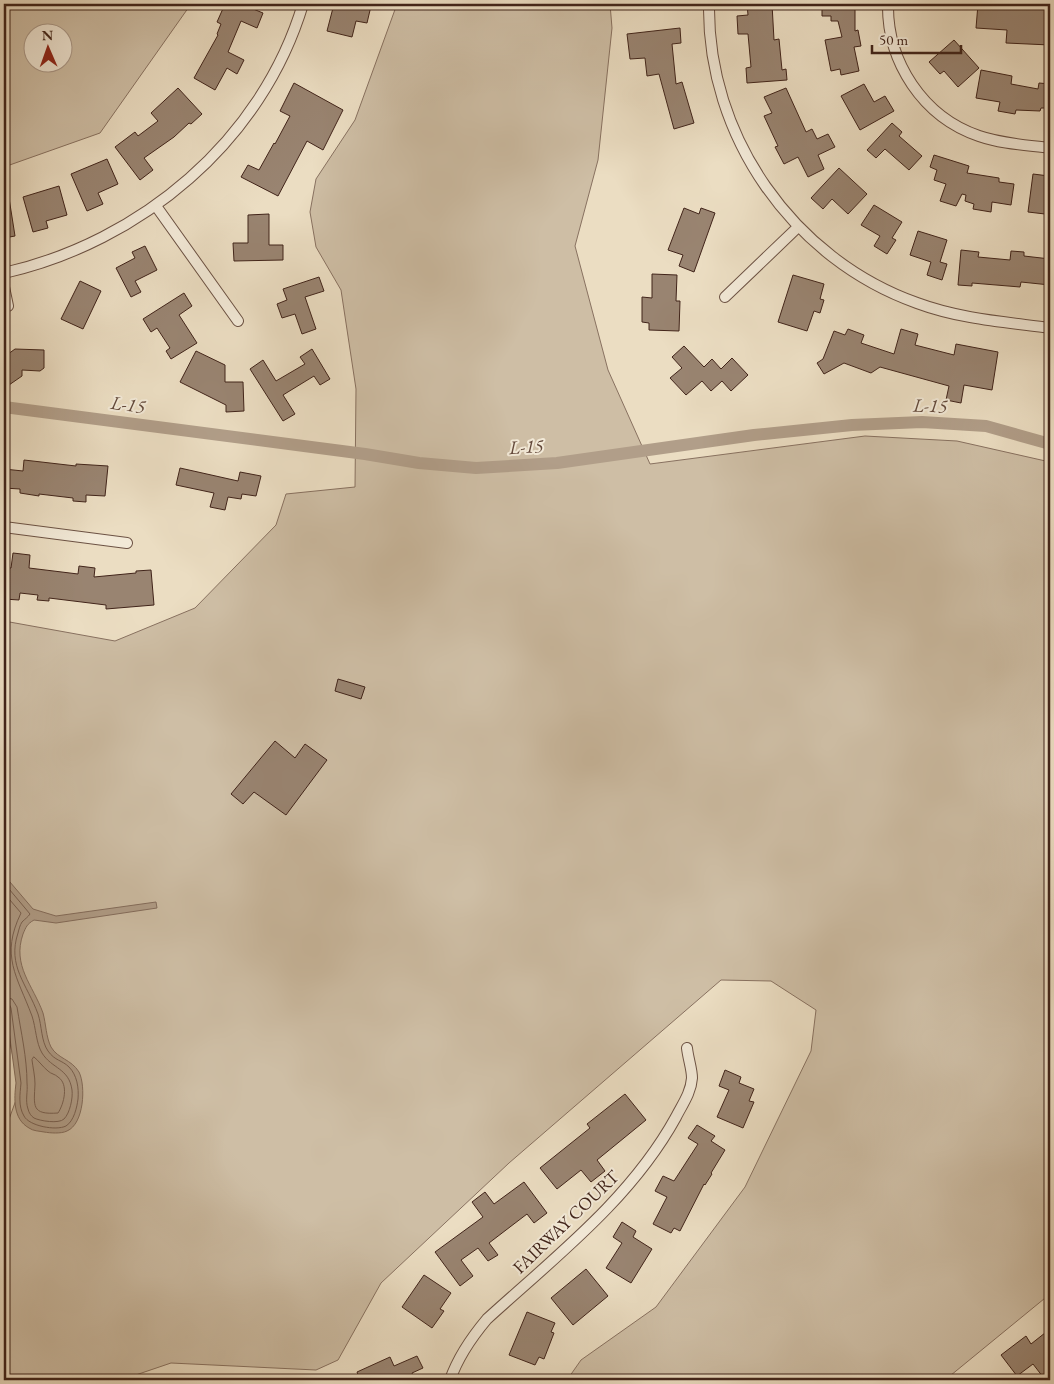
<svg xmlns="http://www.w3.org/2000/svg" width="1054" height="1384" viewBox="0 0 1054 1384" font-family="'EB Garamond',serif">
  <rect width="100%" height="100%" fill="#ebddc2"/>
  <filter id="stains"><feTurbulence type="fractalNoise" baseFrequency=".004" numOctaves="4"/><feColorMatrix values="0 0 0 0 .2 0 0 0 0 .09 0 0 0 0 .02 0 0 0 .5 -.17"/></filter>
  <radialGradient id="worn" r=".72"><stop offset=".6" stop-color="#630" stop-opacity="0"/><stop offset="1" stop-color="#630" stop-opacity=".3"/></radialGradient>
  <path fill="#cebea5" stroke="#887160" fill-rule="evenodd" d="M4,4H191L100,133L4,167ZM32,32H62V62H32Z
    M397,4H610L612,28L598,160L575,246L608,370L650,464L865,436L957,441L1050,462V1294L945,1380H567L581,1360L656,1307L745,1187L811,1051L816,1010L771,981L721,980L509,1163L381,1283L338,1360L316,1370L171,1363L121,1380H4V1133L20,1089L4,1016V621L115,641L195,608L276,525L286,494L355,487L356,389L341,290L316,247L310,212L316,179L355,120Z"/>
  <path fill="#b19e89" stroke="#846d5d" d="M4,875L33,909L56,916L156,902L157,908L56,923L34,920C27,924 26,927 23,934C12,966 33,985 43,1013C46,1024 46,1037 51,1047C58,1059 71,1059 79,1072C86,1086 84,1124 67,1131C61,1134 50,1133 44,1132C39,1131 33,1131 29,1128C13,1119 14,1099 16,1083L4,994Z"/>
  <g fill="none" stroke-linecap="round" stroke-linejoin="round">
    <path stroke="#796152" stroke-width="1" d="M4,883L30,914C28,917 25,919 22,922C20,925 19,929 18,933C7,966 27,984 38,1014C42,1026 41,1041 48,1051C55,1061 62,1060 69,1067C77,1075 79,1088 78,1099C77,1107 74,1121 66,1126C56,1131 29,1126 24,1116C18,1106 20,1094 21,1083L11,1008L9,1004L4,1003
      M4,893L21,913C0,956 17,976 32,1016C36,1028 36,1043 42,1053C52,1069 69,1068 72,1090C73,1098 70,1113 64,1119C59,1124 40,1121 34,1118C31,1116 29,1113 28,1109C25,1100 28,1092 27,1083C27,1058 21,1032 17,1007L12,999L4,997
      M34,1057C39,1061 43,1067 48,1071C51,1074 55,1074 58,1077C69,1084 64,1104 58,1113C31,1115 34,1106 35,1084C35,1076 33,1068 32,1060Z"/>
    <path stroke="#b19e89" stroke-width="12" d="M4,407L365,454L419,463L476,468L557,463L754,435L852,425L922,422L986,426L1050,444"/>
  </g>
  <path fill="#998471" stroke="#41241a" d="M225,4H241L263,13L257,28L241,21L228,52L244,60L237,74L227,68L215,90L194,78L218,35L217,34L221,24L217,22Z
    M334,4H361L371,6L367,23L356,21L352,37L327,31Z
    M747,4H772L774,40L779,39L782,70L786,69L787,80L747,83L746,68L751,67L748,34H738L737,16L748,15Z
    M822,4H855V31L858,30L861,46L854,47L859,71L841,75L840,69L831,71L825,40L842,37L838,21H831V16H822Z
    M978,4H1006L1005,7L1036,9V7L1050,8V45L1006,43L1007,30L976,28Z
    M680,28L681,43L672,44L676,84L682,82L694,123L674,129L659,74L647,76L645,58L630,59L627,34Z
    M954,40L979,68L958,87L944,71L940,74L929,62Z
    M981,70L1012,76L1011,84L1038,89L1039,83L1050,84V108H1041L1040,111L1016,110L1015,114L998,111L1000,102L976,98Z
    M294,83L343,110L323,150L307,141L278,196L241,177L248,165L259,170L274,143L275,144L290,116L280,111Z
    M864,84L874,102L885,96L894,111L860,130L841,96Z
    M178,88L202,114L191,124L189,123L174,137L144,158L153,170L140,180L115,147L135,132L138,136L158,121L151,113Z
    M786,88L806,132L812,129L817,139L828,134L835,147L818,155L824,169L808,177L798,157L784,164L775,147L778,146L764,116L772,113L764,97Z
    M892,123L902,132L899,136L922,156L909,170L885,149L876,158L867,150Z
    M934,155L969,166L967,173L999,178V182L1014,184L1011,205L992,202L991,212L973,209L974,204L965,201L966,195L962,194L956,206L940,201L946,184L934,180L937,170L930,167Z
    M107,159L118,184L98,193L103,204L87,211L71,174Z
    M839,168L867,194L848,214L832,199L823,209L811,198Z
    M1033,174L1049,176L1047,188L1050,189V211L1046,210L1045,214L1028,212Z
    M59,186L67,215L46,221L48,228L33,232L23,197Z
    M9,198L15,236L4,238V199Z
    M874,205L902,222L892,238L896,240L887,254L874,246L880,236L861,225Z
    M684,208L699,214L701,208L715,213L694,272L679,266L683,255L668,250Z
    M269,214V245H283V260L234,261L233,243H248V215Z
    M918,231L947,240L940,262L947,264L942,280L927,275L931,262L910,255Z
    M145,246L157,270L135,281L141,292L131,297L116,268L135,258L132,252Z
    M961,250L979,252L978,257L1010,260L1011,251L1024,252V256L1050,259V285L1021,282L1020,287L972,283V286L958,285Z
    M652,274L677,275L676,301H680L679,331L649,330V323L642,322V297L652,298Z
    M793,275L824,284L820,299L824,300L820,313L814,311L807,331L778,322Z
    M319,277L324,291L305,297L316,329L302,334L295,314L282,318L277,304L287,300L283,289Z
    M80,281L101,291L83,329L61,319Z
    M184,293L192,306L179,315L197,343L171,359L166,351L170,348L157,328L151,332L143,319Z
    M848,329L864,335L861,343L894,354L901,329L918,334L915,345L954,355L956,344L998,352L992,390L964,385L961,403L946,400L949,386L880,367L871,373L844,363L824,374L817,363L823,359L834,331L845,335Z
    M684,346L704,367L712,359L721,369L732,358L748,375L731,391L722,381L711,391L702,381L686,395L670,378L682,368L672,357Z
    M15,349L44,350V368L40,371L22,370V376L9,385L4,377V357Z
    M312,349L330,379L320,385L314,376L283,395L295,414L283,421L250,369L263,360L276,381L305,364L300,357Z
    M196,351L225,365V382H243L244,411L226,412V405L180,382Z
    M24,460L76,466V464L108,466L105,496L86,495V502L73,501V498L39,494V496L20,493V489L4,488V469L23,471Z
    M180,468L238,481L240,472L261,476L256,496L242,494L241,499L228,497L225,510L210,507L214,493L176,485Z
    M13,553L30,555L29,568L78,574L79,566L95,568L94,577L136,573V571L151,570L154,605L106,609V605L49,598V601L37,600L38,595L20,593L19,600L4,599V568H11Z
    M338,679L365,687L361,699L335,691Z
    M275,741L295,758L305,744L327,760L286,815L254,792L243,804L231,794Z
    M725,1070L741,1077L739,1083L754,1089L749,1101L754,1102L743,1128L717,1117L729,1090L719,1086Z
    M625,1094L646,1120L597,1160L605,1171L591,1182L581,1170L557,1189L540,1168L590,1128L587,1124Z
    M697,1125L715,1136L711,1141L725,1150L711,1173L712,1174L705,1185L704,1184L680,1231L674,1228L671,1233L653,1224L667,1197L655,1191L663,1176L674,1181L698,1144L688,1138Z
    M524,1182L547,1213L534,1223L527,1214L489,1243L498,1255L488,1261L478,1248L461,1260L473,1276L460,1286L435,1252L483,1217L472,1202L485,1192L494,1204Z
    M622,1222L636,1231L633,1237L652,1249L631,1283L606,1268L622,1243L613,1237Z
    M586,1269L608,1296L573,1325L551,1298Z
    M424,1275L451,1293L440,1309L444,1311L432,1328L402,1307Z
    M527,1312L555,1323L551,1332L554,1333L544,1359L539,1357L535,1365L509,1355Z
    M1050,1329V1371L1043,1377L1033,1364L1017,1376L1001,1355L1026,1336L1031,1344Z
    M417,1356L423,1368L412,1373L415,1380H360L357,1372L390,1357L394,1366Z"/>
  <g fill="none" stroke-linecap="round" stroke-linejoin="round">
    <defs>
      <path id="minor" d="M709,4C707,136 793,259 917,303C960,319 1005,322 1050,328
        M888,4C887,62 923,117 979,136C1002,144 1027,145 1050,148
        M156,206L238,321
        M4,273C141,242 262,141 303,4
        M4,287L8,306
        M725,297L798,227
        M4,527L127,543
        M450,1380C458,1357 471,1338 487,1319C555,1257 631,1199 676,1117C682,1105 691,1093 692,1078C692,1069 688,1058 687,1048"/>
    </defs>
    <use href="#minor" stroke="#6c5244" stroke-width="12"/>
    <use href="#minor" stroke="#f2e9d7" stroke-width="10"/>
  </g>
  <g text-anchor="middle" stroke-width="4" stroke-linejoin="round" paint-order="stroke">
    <g font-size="18" fill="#41241a" stroke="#f2e9d7">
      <text transform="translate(566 1222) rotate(-44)" y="6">FAIRWAY COURT</text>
    </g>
    <g font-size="19" font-style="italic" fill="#63493b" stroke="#f2e9d7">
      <text transform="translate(128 404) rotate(7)" y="7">L-15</text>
      <text transform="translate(930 405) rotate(1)" y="7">L-15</text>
      <text transform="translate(526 446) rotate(-4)" y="7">L-15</text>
    </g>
  </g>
  <rect width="1054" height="1384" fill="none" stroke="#ebddc2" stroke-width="20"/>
  <rect x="5" y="5" width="1044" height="1374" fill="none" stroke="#41241a" stroke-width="2.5"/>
  <rect x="10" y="10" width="1034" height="1364" fill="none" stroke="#41241a"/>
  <g transform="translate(48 48) rotate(358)"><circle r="24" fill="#f2e9d7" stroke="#ab9a8b"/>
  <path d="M0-4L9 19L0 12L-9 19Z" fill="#8f2418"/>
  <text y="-8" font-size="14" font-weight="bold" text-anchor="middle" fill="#41241a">N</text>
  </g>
  <path d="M872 45v8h89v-8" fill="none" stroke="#41241a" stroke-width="2.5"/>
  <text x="879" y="45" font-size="15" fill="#41241a" stroke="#f2e9d7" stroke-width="4" paint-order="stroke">50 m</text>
  <rect width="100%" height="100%" filter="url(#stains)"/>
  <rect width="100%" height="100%" fill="url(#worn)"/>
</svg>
